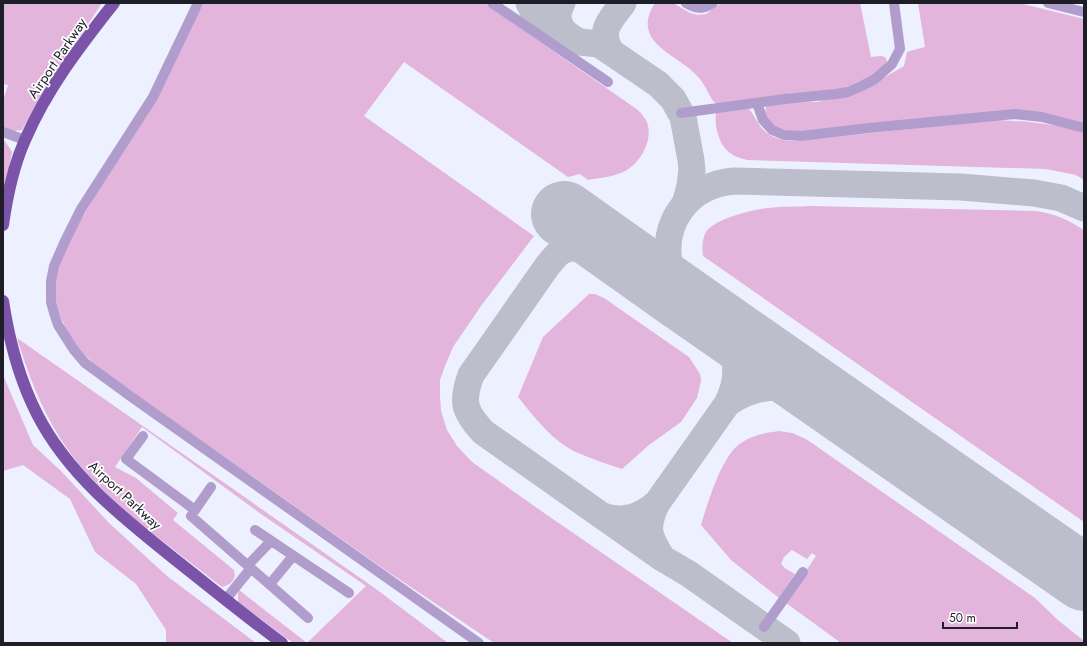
<svg xmlns="http://www.w3.org/2000/svg" width="1087" height="646" viewBox="0 0 1087 646" font-family="Jost,sans-serif">
  <rect width="100%" height="100%" fill="#edf0fe"/>
  <path fill="#e3b4dc" d="M3,3H102L45,89L22,130L13,131L3,127V101L8,85L4,84L3,77Z
    M204,3H484L638,110C641,113 645,118 647,122C654,141 639,166 621,173C611,177 598,178 588,180L580,174L568,177L404,62L364,116L534,236L481,306L453,347L445,366L440,380V396L441,411L447,430L457,446L472,462L547,515L733,643H494L384,569L215,450L131,393L94,364L77,347L65,327L58,310L55,298L56,271L73,234Z
    M655,3H673L690,13L698,15L706,14L721,3H860L871,57L881,56L885,57L887,61C878,75 856,85 841,89C826,93 810,92 795,93C770,96 745,101 719,104C717,103 715,103 714,102C711,99 704,83 699,78C679,54 629,44 655,3Z
    M918,3H1019L1084,19V124L1048,115L801,132C786,131 761,128 766,107L773,103L818,102L885,77L904,66L907,52L913,50L925,47Z
    M748,108C753,113 756,120 760,126C770,139 784,141 798,141L993,120C1024,121 1055,123 1084,133V180L1076,175L1046,169L747,160C741,158 735,157 730,153C719,145 714,126 716,113Z
    M3,139L9,147L12,152L3,205Z
    M810,206L1035,211C1054,213 1068,220 1084,230V522L703,256C702,249 702,239 706,232C714,219 754,209 769,208C782,206 796,207 810,206Z
    M589,294H595L604,298L689,357L700,374L701,381L697,398L681,422L649,445L622,469C607,464 592,459 578,453C554,443 534,417 518,397L543,337Z
    M17,338L376,589L448,643H293L238,602V594L239,590L307,643L366,586L261,514L142,427L115,467L136,478L178,513L173,520L234,570C237,580 230,585 222,587C169,545 96,496 60,438C40,406 28,374 17,338Z
    M3,375L33,445L62,472L108,522L167,576L256,643H166V630L136,584L95,552L70,499L23,465L3,471Z
    M779,431L792,433L806,439L1035,598L1059,621L1084,641V643H841L786,603L787,599L816,556L812,553L807,559L792,550L784,557L781,564L786,569L795,574L779,598L731,560L701,525L702,521C709,500 722,455 741,443C753,435 765,433 779,431Z"/>
  <g fill="none" stroke-linecap="round" stroke-linejoin="round">
    <path stroke="#bcbecb" stroke-width="27" d="M529,3L532,9L574,39L580,42L599,44L658,84L673,99L683,117L691,160L692,170L690,186L685,204
      M562,3C556,15 557,21 564,32
      M611,52C598,30 610,21 623,3
      M614,249C597,249 574,243 559,253C555,256 552,261 548,265L471,375C461,402 464,411 483,432L662,558L689,574L787,643
      M681,297C677,288 672,278 670,268C660,223 688,185 734,181L961,187L1034,193L1061,198L1084,208
      M711,318C735,344 744,371 727,404C756,382 792,384 825,397
      M657,503L727,404
      M603,516C624,523 641,517 657,503C645,528 648,535 662,558"/>
    <path stroke="#bcbecb" stroke-width="66" d="M564,214L681,297L1084,578"/>
    <path stroke="#b19dcc" stroke-width="10" d="M198,3L153,97L81,209L65,241L54,266L51,281V302L54,313L58,325L74,350L85,363L130,396L479,643
      M492,3L608,82
      M686,3C697,9 702,10 713,3
      M1048,3L1084,12
      M757,103L763,120L772,130L784,135L801,136L869,128L1015,114L1042,117L1084,128
      M681,113L785,99L836,94L848,92L862,86L875,79L892,64L900,49L894,3
      M3,132L25,140
      M143,436L126,459L195,510
      M211,487L191,516L308,618
      M255,530L349,593
      M248,565L271,541
      M270,584L293,556
      M226,599L251,568
      M764,627L803,572"/>
    <path stroke="#7b54a9" stroke-width="12" d="M3,225C7,196 13,167 25,140C47,89 80,46 114,3
      M3,301C9,340 19,379 37,414C69,477 127,521 182,565C215,591 248,618 282,643"/>
  </g>
  <g text-anchor="middle" stroke-width="3.5" stroke-linejoin="round" paint-order="stroke">
    <g font-size="14" fill="#1d1e27" stroke="#fff">
      <text transform="translate(57 58) rotate(-56)" y="5">Airport Parkway</text>
      <text transform="translate(125 495) rotate(43)" y="5">Airport Parkway</text>
    </g>
  </g>
  <rect width="1087" height="646" fill="none" stroke="#1d1e27" stroke-width="8"/>
  <path d="M943 622v6h74v-6" fill="none" stroke="#1d1e27" stroke-width="2"/>
  <text x="949" y="622" font-size="12" fill="#1d1e27" stroke="#ffffff" stroke-width="3" paint-order="stroke">50 m</text>
</svg>
